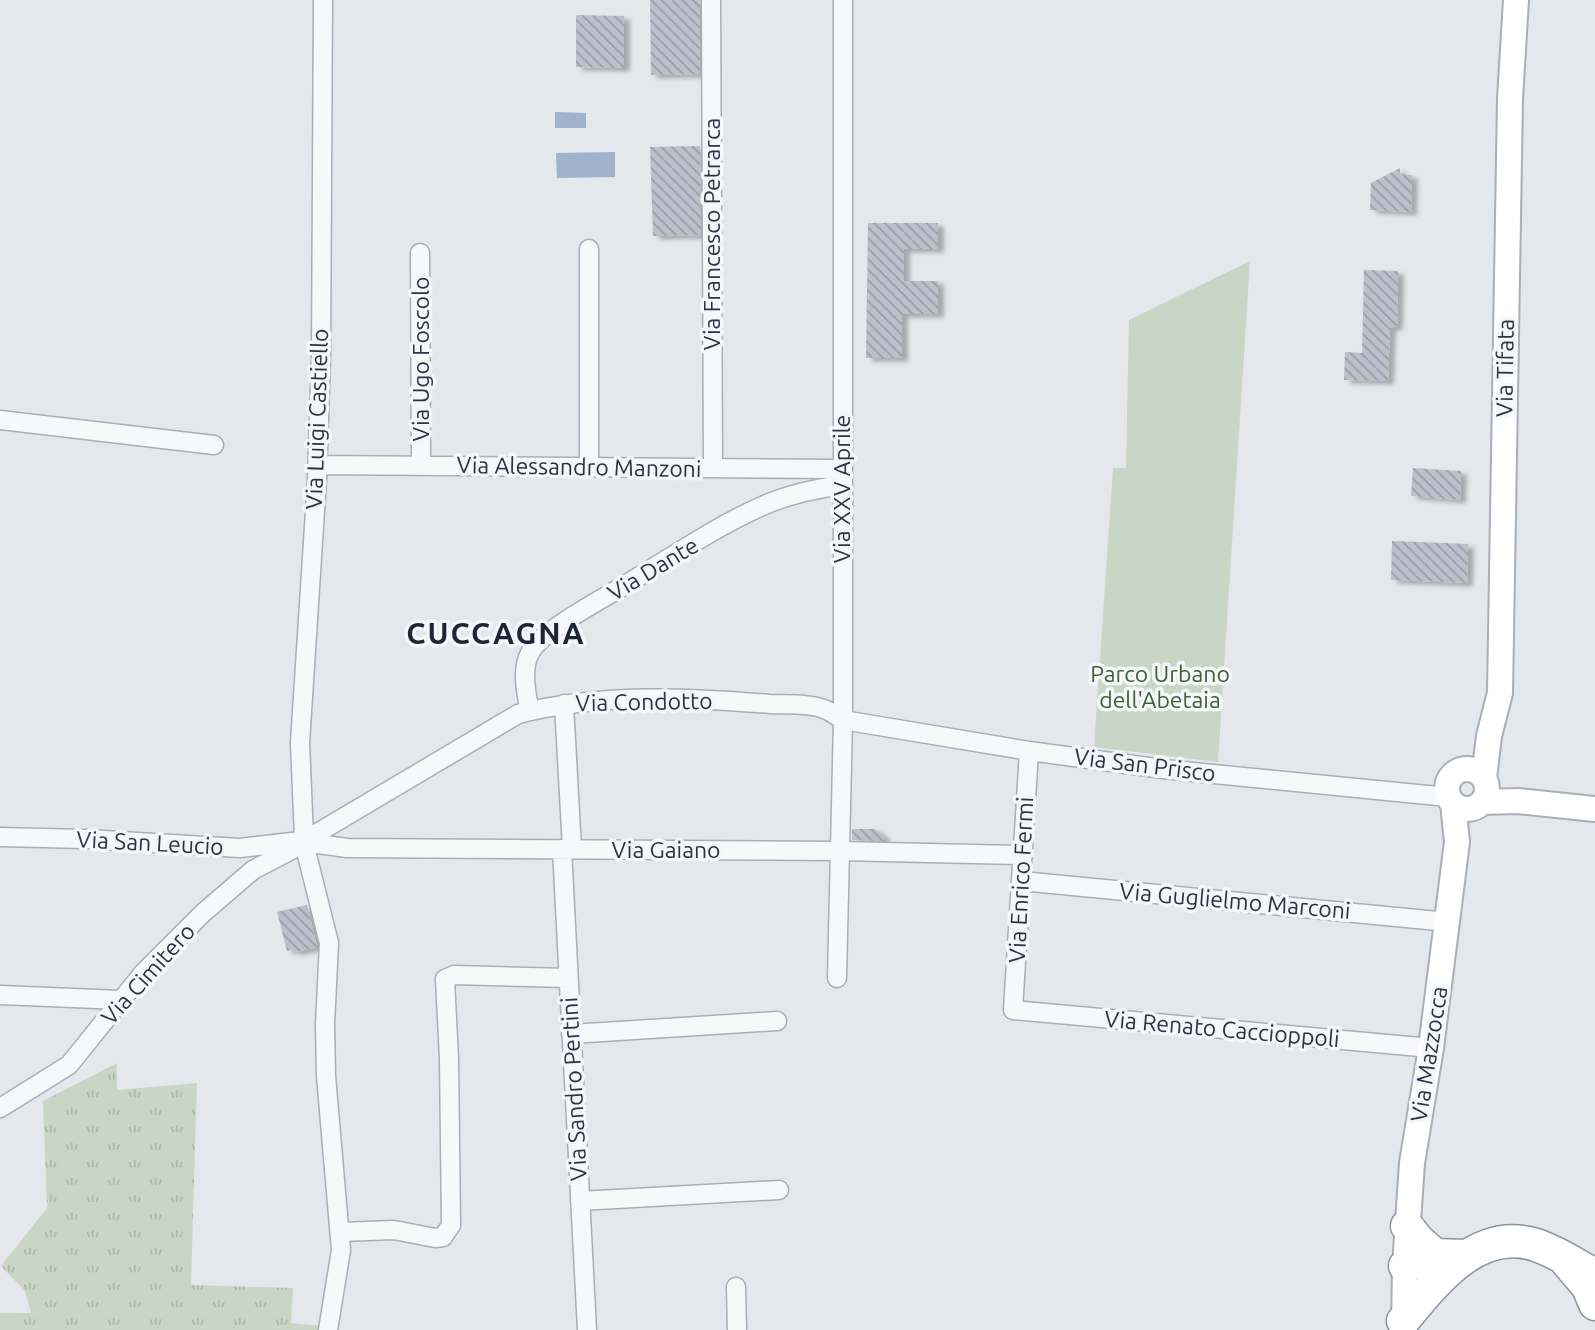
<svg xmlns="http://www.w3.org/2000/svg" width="1595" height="1330" viewBox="0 0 1595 1330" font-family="Ubuntu,sans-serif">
  <defs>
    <pattern id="grass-tufts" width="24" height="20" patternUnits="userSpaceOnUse" patternTransform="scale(1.75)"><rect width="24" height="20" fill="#c9d6c5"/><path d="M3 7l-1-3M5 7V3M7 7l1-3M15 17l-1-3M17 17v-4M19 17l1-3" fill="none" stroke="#adb8ab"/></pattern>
    <pattern id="building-back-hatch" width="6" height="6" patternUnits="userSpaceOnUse" patternTransform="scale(1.75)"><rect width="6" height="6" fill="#bbc0ca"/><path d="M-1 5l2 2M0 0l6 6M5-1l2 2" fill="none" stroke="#989da6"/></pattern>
    <filter id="shadow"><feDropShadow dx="6" dy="3.5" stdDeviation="2" flood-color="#0004"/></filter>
  </defs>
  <rect width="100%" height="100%" fill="#e4e7ec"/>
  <path fill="url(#grass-tufts)" d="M117,1063V1090L197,1083L191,1285L293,1288L291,1323L321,1326V1330H0V1313H31L25,1291L1,1266L47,1208L43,1101Z"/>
  <path fill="#c9d6c5" d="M1250,261L1218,762L1094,747L1113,468H1126L1129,320Z"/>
  <path fill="#9fb4cc" d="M555,112L586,113V128H555Z
    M615,152V177L557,178L556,153Z"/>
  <path fill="url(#building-back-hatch)" filter="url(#shadow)" d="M650,0H700V74L651,75Z
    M576,15L624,16V68L576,67Z
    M700,146L701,235L653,236L650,147Z
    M1400,168V174L1412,175L1411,212L1370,210L1371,183Z
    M868,223H938V249H904V281H938V314H902V358H866Z
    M1364,270L1398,271L1397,326L1390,328L1388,381L1344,380L1345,352L1362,353Z
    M1413,468L1461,471L1460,500L1411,496Z
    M1392,541L1468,544L1467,583L1391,580Z
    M852,829H875L883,835L884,841L852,840Z
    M307,905L317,947L295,952L294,949L287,951L277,912Z"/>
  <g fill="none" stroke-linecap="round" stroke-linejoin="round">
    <defs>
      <path id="street" d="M711,0L713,468
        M420,253L421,465
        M0,420L214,445
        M317,465L842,469
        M589,467V249
        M564,704L572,849
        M530,711C526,694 521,669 530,653C542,630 601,600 625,585C669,559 713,528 760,507C786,495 813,489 842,485
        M1029,751L1013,1010L1431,1048
        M0,837L86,839L240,848L300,841
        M304,837L300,743L317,480L321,357L323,0
        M309,838L518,714C600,693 687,697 770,704C787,705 809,703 824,709C830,711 837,716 843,720L1029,751L1163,769L1448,797
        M311,843L347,848L840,851L1022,855
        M305,847L329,943L325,1024L326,1076L341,1250L328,1330
        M562,849L587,1330
        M1021,881L1448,922
        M837,978L843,720V0
        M0,995L121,1000
        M571,1034L777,1021
        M0,1108L69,1065L144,972L203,913L253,870L301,845
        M580,1201L779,1190
        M340,1232L394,1230L435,1238L443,1237L451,1225L449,1058L445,979L454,975L568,978
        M736,1287L737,1330"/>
      <path id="secondary" d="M1447 789a20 20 0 1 1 40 0a20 20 0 1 1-40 0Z
        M1484,778L1489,736L1500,693L1510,99L1516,0
        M1482,802L1518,801L1595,809
        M1404,1328L1405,1266L1412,1163L1431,1048L1457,842L1453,803"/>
      <path id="highway" d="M1407,1226L1418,1240L1435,1255
        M1566,1261L1588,1287L1595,1304
        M1405,1266L1435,1255L1466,1256
        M1403,1321C1435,1282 1478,1226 1536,1245C1557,1252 1576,1265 1595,1275"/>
    </defs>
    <use href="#street" stroke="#a9aeb7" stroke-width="21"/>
    <use href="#secondary" stroke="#a9aeb7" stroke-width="28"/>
    <use href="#highway" stroke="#8b94a3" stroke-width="35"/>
    <use href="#street" stroke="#f7f8fa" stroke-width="18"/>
    <use href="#secondary" stroke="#fff" stroke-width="24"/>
    <use href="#highway" stroke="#fff" stroke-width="32"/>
  </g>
  <g text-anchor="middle" stroke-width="7" stroke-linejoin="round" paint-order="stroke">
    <g font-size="23" fill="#2b3445" stroke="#f4f6f9">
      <text transform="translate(712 234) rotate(-90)" y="8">Via Francesco Petrarca</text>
      <text transform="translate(421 359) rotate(-90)" y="8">Via Ugo Foscolo</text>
      <text transform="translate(1505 368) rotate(-89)" y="8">Via Tifata</text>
      <text transform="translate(317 419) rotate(-88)" y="8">Via Luigi Castiello</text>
      <text transform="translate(579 467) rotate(1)" y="8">Via Alessandro Manzoni</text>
      <text transform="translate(842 489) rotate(-90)" y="8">Via XXV Aprile</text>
      <text transform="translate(653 569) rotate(-31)" y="8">Via Dante</text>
      <text transform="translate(644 702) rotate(-1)" y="8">Via Condotto</text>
      <text transform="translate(1145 765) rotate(7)" y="8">Via San Prisco</text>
      <text transform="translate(150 843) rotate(3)" y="8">Via San Leucio</text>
      <text x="666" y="858">Via Gaiano</text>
      <text transform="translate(1021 880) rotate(-87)" y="8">Via Enrico Fermi</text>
      <text transform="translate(1235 901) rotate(5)" y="8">Via Guglielmo Marconi</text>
      <text transform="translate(148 974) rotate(-48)" y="8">Via Cimitero</text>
      <text transform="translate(1222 1029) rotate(5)" y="8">Via Renato Caccioppoli</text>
      <text transform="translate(1429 1054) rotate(-81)" y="8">Via Mazzocca</text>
      <text transform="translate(574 1089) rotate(-93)" y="8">Via Sandro Pertini</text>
    </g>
    <g font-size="23" fill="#3f6138" stroke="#f4f6f9">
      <text x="1160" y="682">Parco Urbano<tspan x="1160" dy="26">dell'Abetaia</tspan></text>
    </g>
    <g font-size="30" font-weight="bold" letter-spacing="2" fill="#1d2536" stroke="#f4f6f9">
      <text x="496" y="644">CUCCAGNA</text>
    </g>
  </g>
</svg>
